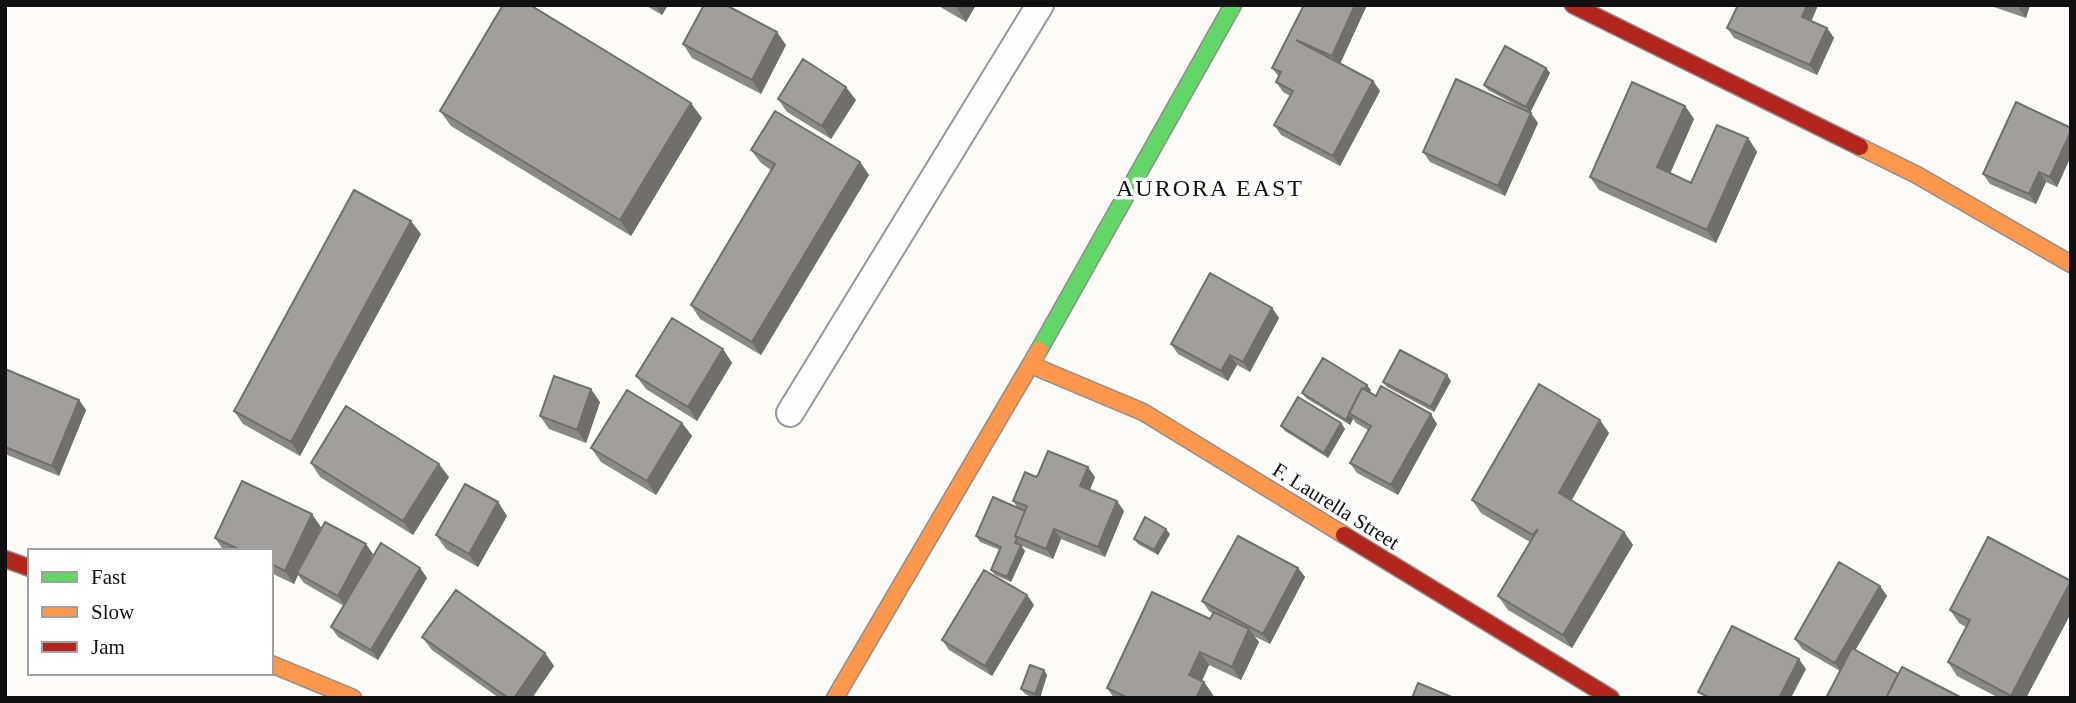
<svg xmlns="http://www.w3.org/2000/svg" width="2076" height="703" viewBox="0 0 2076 703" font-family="Georgia,serif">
  <rect width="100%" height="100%" fill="#fcfbf7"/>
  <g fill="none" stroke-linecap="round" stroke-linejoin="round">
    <defs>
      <path id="lane" d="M790,413L1040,5"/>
      <path id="fast" d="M1039,350L1233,5"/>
      <path id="slow" d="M1860,147L1917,175L2071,264
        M1031,365L1143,412L1344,535
        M271,664L353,698
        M835,698L1039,350"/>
      <path id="jam" d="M1573,5L1860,147
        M1344,535L1611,698
        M5,559L30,568"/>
    </defs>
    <use href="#lane" stroke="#979695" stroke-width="30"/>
    <use href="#fast" stroke="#8d8d8b" stroke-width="19"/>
    <use href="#slow" stroke="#8d8d8b" stroke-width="19"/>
    <use href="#jam" stroke="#8d8d8b" stroke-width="19"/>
    <use href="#lane" stroke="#fffefe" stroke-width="26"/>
    <use href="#fast" stroke="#63d668" stroke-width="16"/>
    <use href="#slow" stroke="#ff974d" stroke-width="16"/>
    <use href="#jam" stroke="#b3261e" stroke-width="16"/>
  </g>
  <path fill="#8a8986" d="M645,5H668L662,15Z
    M940,5H976L966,22L942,8Z
    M1304,5H1367L1340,64L1373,81L1380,91L1340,166L1281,135L1274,125L1290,96L1283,92L1276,82L1279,77L1272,68Z
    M1738,5H1818L1811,21L1827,28L1834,38L1817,75L1734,38L1727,28Z
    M1988,5H2030L2026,18Z
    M683,44L786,45L761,94L692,58Z
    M1546,68L1550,73L1530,113L1488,90L1484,85Z
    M778,99L856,100L831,139L787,112Z
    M1685,106L1694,119L1670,173L1691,183L1748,138L1757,152L1716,243L1599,190L1590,177Z
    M440,111L702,118L631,236L451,126Z
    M1538,123L1505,196L1430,162L1423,152Z
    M2071,128V156L2057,187L2046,182L2036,204L1990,184L1983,174Z
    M751,150L860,162L869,175L761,355L700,319L691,305L771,170L761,163Z
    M421,234L300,456L243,424L234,411Z
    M1272,308L1279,318L1250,372L1237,365L1228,381L1178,354L1171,344Z
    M723,349L732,363L697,421L646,389L636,376Z
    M5,369L79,400L86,410L59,476L5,454Z
    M1451,381L1434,412L1387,387L1383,382Z
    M1371,390L1370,392L1376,396L1437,424L1398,495L1357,473L1350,463L1368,430L1356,423L1353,419L1350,425L1306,398L1302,393Z
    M600,402L586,443L549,429L540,416Z
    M682,423L692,436L656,495L601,462L591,448Z
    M1341,423L1345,429L1328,458L1285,431L1281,426Z
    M1609,433L1571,501L1624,532L1633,545L1572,648L1508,610L1498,596L1530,542L1481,513L1472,500Z
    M311,463L449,477L413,535L320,477Z
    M1036,477H1095L1090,490L1124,511L1105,557L1061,539L1053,559L1022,546L1020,544V545L1025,551L1011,582L995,575L991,570L1000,550L980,542L976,536L1018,508L1013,501Z
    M498,502L507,516L478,567L446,549L436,535Z
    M321,527L315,540L373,554L361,576L420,568L427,578L378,660L338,637L331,627L344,606L304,583L298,575L294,584L271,573V551H224L215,538Z
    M1170,534L1158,555L1138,544L1134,539Z
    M1298,568L1305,577L1270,644L1254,636L1259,642L1241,680L1209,665L1202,681L1204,682L1213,695L1212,698H1114L1107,688L1210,619L1213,614L1209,611L1202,601Z
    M2071,581V613L2026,698H1999L1957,676L1948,662L1966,627L1959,623L1950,610Z
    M1880,586L1887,596L1855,650L1898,674L1840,671L1802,649L1795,639Z
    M1027,595L1034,605L992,676L949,650L942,640Z
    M422,637L545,653L554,666L532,698H499L432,650Z
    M1044,670L1047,675L1040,698H1034L1025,694L1021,689Z"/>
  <path fill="#706f6d" d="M655,5H668L662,15Z
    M959,5H976L966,22L957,8Z
    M1355,5H1367L1339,66L1332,56Z
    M1807,5H1818L1809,27L1802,17Z
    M2016,5H2030L2026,18Z
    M1827,28L1834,38L1817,75L1810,65Z
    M777,32L786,45L761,94L752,80Z
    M1546,68L1550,73L1530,113L1526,107Z
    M1373,81L1380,91L1340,166L1333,156Z
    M846,87L856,100L831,139L822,126Z
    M691,103L702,118L631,236L620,220Z
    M1685,106L1694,119L1667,181L1657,167Z
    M1531,113L1538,123L1505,196L1498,186Z
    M2071,131V156L2057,187L2050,177Z
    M1748,138L1757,152L1716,243L1707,230Z
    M860,162L869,175L761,355L752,342Z
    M2039,172L2046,182L2036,204L2029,194Z
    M411,221L421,234L300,456L291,442Z
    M1272,308L1279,318L1250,372L1243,362Z
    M723,349L732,363L697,421L688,407Z
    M1230,355L1237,365L1228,381L1221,371Z
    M1447,375L1451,381L1434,412L1431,407Z
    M1367,385L1371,390L1355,416L1350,413Z
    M591,389L600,402L586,443L577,430Z
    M79,400L86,410L59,476L52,466Z
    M1349,414L1353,419L1350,425L1346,420Z
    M1431,414L1437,424L1398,495L1391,485Z
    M1600,420L1609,433L1568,507L1559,493Z
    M682,423L692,436L656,495L647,481Z
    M1341,423L1345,429L1328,458L1324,453Z
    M439,464L449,477L413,535L403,521Z
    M1088,467L1095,477L1087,496L1080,486Z
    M1117,501L1124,511L1105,557L1098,547Z
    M498,502L507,516L478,567L469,554Z
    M312,514L321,527L299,574L297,573L298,575L294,584L285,571Z
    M1054,529L1061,539L1053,559L1046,549Z
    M1166,529L1170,534L1158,555L1154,550Z
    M1624,532L1633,545L1572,648L1563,635Z
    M366,544L373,554L345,606L338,596Z
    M1021,545L1025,551L1011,582L1007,577Z
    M420,568L427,578L378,660L371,650Z
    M1298,568L1305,577L1270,644L1263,634Z
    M2071,582V613L2026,698H2012L2011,696Z
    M1880,586L1887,596L1842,673L1835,663Z
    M1027,595L1034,605L992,676L985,666Z
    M1249,629L1259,642L1241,680L1232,667Z
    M1200,652L1209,665L1198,689L1189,675Z
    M545,653L554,666L532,698H514Z
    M1799,659L1806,669L1791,698H1779Z
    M1044,670L1047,675L1040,698H1038L1035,694Z
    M1204,682L1213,695L1212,698H1196Z"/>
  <path fill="#a09f9c" stroke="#706f6d" stroke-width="2" d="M503,5H530L691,103L620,220L440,111Z
    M704,5H726L777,32L752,80L683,44Z
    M1304,5H1355L1332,56L1296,40L1373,81L1333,156L1274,125L1293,91L1276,82L1281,72L1272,68Z
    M1738,5H1807L1802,17L1827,28L1810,65L1727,28Z
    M1505,46L1546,68L1526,107L1484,85Z
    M803,59L846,87L822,126L778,99Z
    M1456,79L1531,113L1498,186L1423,152Z
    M1632,82L1685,106L1657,167L1691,183L1717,125L1748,138L1707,230L1590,177Z
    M2016,102L2071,128V131L2050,177L2039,172L2029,194L1983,174Z
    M775,111L860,162L752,342L691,305L775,164L751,150Z
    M354,190L411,221L291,442L234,411Z
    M1210,273L1272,308L1243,362L1230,355L1221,371L1171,344Z
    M672,318L723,349L688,407L636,376Z
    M1400,350L1447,375L1431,407L1383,382Z
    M1323,358L1367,385L1364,389L1362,388L1346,420L1302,393Z
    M5,369L79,400L52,466L5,447Z
    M554,376L591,389L577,430L540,416Z
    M1539,384L1600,420L1559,493L1624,532L1563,635L1498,596L1538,529L1533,535L1472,500Z
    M1381,386L1431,414L1391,485L1350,463L1371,426L1349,413L1362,388L1376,396Z
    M627,390L682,423L647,481L591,448Z
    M1298,397L1341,423L1324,453L1281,426Z
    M346,406L439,464L403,521L311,463Z
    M1048,451L1088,467L1080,486L1117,501L1098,547L1054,529L1046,549L1015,536L1027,506L1013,501L1025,472L1036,477L1038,475Z
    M242,481L312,514L285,571L271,564V551H242L215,538Z
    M465,484L498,502L469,554L436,535Z
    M993,497L1025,511L1015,536L1017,538L1015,543L1021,545L1007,577L991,570L1001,547L976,536Z
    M1145,517L1166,529L1154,550L1134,539Z
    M325,522L366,544L338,596L297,573Z
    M1238,536L1298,568L1263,634L1202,601Z
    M1988,537L2071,581L2011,696L1948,662L1970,620L1950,610Z
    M381,543L420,568L371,650L331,627Z
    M1839,562L1880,586L1835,663L1795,639Z
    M984,570L1027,595L985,666L942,640Z
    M456,590L545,653L514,698H508L422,637Z
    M1152,592L1210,619L1214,612L1249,629L1232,667L1200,652L1189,675L1204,682L1196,698H1128L1107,688Z
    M1732,626L1799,659L1779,698H1710L1698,692Z
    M1852,648L1898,674L1886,698H1826Z
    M1030,665L1044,670L1035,694L1021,689Z
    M1902,667L1962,698H1886Z
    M1418,683L1454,698H1412Z"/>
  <g text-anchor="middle" stroke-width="7" stroke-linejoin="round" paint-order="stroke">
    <g font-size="21" fill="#111" stroke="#fff">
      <text transform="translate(1336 506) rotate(32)" y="7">F. Laurella Street</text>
    </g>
    <g font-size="24" letter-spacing="2" fill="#111" stroke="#fff">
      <text x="1210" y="196">AURORA EAST</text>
    </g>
  </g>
  <rect width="2076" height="703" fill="none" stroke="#111111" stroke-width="14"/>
  <rect x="28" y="549" width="245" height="126" fill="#ffffff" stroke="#a0a0a0" stroke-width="2"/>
  <rect x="42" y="572" width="35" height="10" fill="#63d668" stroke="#a0a0a0" stroke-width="2"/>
  <text x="91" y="584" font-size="21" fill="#111111">Fast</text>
  <rect x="42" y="607" width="35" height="10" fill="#ff974d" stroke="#a0a0a0" stroke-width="2"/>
  <text x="91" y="619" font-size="21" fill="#111111">Slow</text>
  <rect x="42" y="642" width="35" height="10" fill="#b3261e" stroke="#a0a0a0" stroke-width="2"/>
  <text x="91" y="654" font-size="21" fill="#111111">Jam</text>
</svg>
